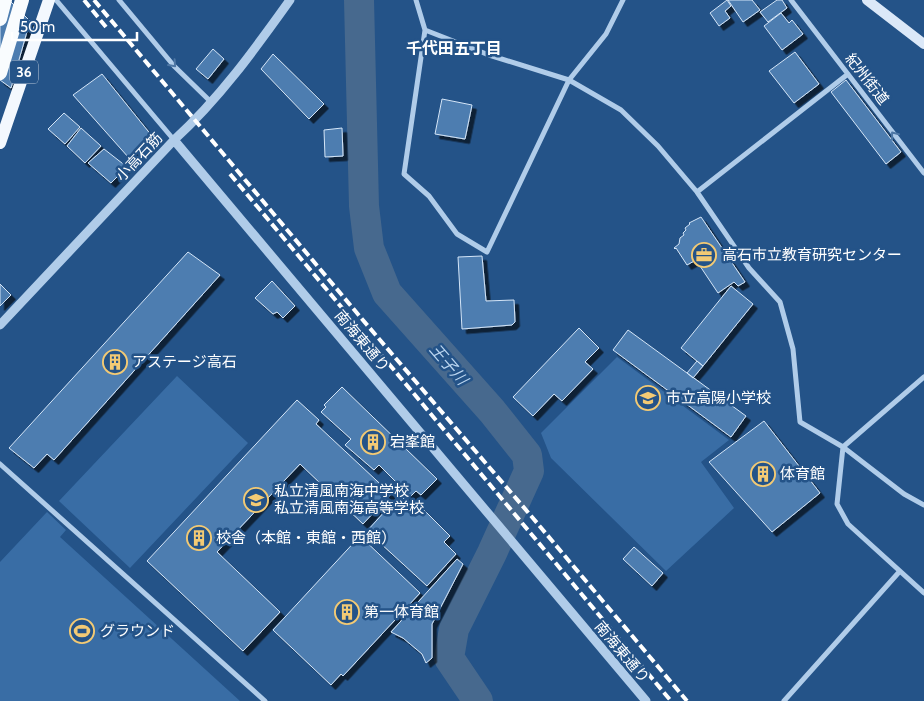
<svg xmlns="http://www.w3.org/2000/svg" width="924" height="701" viewBox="0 0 924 701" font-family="Cabin,'Noto Sans JP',sans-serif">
  <defs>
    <filter id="shadow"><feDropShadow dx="4.5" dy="4.5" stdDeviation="0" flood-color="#0009"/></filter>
  </defs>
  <rect width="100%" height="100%" fill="#245388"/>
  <path fill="#396da5" d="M617,357L729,440L701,462L734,508L666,571L551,458L541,433Z
    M177,376L248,443L130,568L59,501Z
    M47,512L66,530L60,537L240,701H0V562Z"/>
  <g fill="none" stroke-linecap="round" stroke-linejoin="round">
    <path stroke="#47698e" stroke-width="30" d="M359,0L364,206L369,248L387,293L492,411L527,455L529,471L492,553L454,629L449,658L478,701"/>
  </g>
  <path fill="#4d7db0" stroke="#d4e5f7" filter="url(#shadow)" d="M0,0H9L30,21L11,88L0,80Z
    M727,0L731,6L725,11L730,18L719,26L710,13Z
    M728,0H752L760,10L743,22Z
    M777,0H782L787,8L768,22L760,12Z
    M781,13L789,23L792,20L803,34L782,50L764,26Z
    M213,49L224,59L208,79L196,69Z
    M795,52L819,84L794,103L769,71Z
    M273,54L324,104L309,119L261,69Z
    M102,74L152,136L129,158L73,95Z
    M846,80L901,152L886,164L831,92Z
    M442,99L472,105L465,139L435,134Z
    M64,113L80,127L65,144L48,129Z
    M81,128L101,146L85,163L67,146Z
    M342,128L343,156L325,157L324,130Z
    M104,149L127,167L111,183L88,163Z
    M701,217L745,282L738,286L734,282L718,293L696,260L687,265L676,248L675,249L674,248L679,244L680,238L684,235L683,233L686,230L685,228L690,224L689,223Z
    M188,252L220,275L54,460L47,454L34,468L9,448Z
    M482,256L486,301L514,300L515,322L512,325L462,329L458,257Z
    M272,281L295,306L283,318L277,312L273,314L255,298Z
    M0,284L11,295L0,306Z
    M731,286L753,304L703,366L681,348Z
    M579,328L599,348L585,362L593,369L562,401L554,394L533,416L513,397Z
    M628,330L746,416L731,437L613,350Z
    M697,361L703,366L693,378L687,373Z
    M342,387L437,479L421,495L416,491L406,501L394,489L398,484L379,465L374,470L345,445L351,439L321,412L326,407L324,405Z
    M297,400L319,420L316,424L391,494L363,524L300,464L217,552L280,612L243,651L147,561Z
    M764,421L820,493L772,532L709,462Z
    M397,498L409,510L416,502L450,536L444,542L456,554L427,586L367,531Z
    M360,536L420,593L343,676L341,674L331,685L273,630Z
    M634,547L663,573L652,586L623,559Z
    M457,559L463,564L432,624V658L426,663L422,654L403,638L391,632Z"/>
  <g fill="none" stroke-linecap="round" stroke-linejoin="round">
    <path stroke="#b0cce9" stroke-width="5" d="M56,0L174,140
      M119,0L174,66L211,102
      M416,0L425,30L489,55L569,80L621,110L658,146L697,192L749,268L780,302L793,349L800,422L843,447L904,494L924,505
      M791,0L924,173
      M425,30L404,174L429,196L457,234L487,252L569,80L606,34L623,0
      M697,192L848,74
      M924,377L843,447L837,504L848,524L924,593
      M0,464L265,701
      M784,701L900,571"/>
    <path stroke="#b0cce9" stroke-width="9" d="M174,140L646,701
      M0,325L174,140C219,99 255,49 290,0"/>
    <path stroke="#dbe8f8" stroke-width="10" d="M867,0L924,44"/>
    <path stroke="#f3f8fe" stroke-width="12" d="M0,143L49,0"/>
    <path stroke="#f9fcfe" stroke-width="14" d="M0,19L5,0
      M0,73L22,0"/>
    <path stroke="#fff" stroke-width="4" stroke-dasharray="9 4" stroke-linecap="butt" d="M84,0L106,27
      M94,0L362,319L532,517L687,701
      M230,174L671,701"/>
  </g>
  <defs><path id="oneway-chevron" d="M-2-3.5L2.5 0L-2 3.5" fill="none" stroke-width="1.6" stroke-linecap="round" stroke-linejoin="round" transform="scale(1.25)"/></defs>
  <g stroke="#4e77a5">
    <use href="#oneway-chevron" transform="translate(173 64) rotate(48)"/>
    <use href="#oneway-chevron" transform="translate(894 135) rotate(-128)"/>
  </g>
  <defs>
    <symbol id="office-ring" viewBox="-11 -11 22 22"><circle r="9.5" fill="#245388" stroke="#f3ca74" stroke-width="1.5"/><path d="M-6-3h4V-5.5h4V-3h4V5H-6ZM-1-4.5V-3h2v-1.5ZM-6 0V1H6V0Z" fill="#f3ca74"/></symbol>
    <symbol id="building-ring" viewBox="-11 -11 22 22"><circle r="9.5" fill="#245388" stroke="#f3ca74" stroke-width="1.5"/><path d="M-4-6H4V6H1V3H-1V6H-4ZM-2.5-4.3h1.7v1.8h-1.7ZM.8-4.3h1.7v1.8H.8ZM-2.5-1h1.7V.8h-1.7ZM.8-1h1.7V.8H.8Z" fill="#f3ca74"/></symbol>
    <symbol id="school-ring" viewBox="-11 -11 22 22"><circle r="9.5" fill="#245388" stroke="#f3ca74" stroke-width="1.5"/><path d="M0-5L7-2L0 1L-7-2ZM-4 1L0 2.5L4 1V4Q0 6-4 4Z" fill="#f3ca74"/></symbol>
    <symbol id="stadium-ring" viewBox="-11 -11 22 22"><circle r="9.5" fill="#245388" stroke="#f3ca74" stroke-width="1.5"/><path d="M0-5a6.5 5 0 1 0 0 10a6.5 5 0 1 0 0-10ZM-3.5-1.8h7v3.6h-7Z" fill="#f3ca74"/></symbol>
  </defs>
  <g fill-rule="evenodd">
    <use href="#office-ring" x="690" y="241" width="28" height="28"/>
    <use href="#building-ring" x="101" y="348" width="28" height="28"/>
    <use href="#school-ring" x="634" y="384" width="28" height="28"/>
    <use href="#building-ring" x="359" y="428" width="28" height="28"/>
    <use href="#building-ring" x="749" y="460" width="28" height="28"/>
    <use href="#school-ring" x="242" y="486" width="28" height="28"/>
    <use href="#building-ring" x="185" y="524" width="28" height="28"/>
    <use href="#building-ring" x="333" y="598" width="28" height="28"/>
    <use href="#stadium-ring" x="68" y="617" width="28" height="28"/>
  </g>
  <g text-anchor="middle" stroke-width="5" stroke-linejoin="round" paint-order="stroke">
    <rect fill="#245388" stroke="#bdcbdb" stroke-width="1" x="10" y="60.5" width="28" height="23" rx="4"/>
    <g font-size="14" font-weight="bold" fill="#fff">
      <text x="24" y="77">36</text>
    </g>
    <g font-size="15" fill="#fff" stroke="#245388">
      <text transform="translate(867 79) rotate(52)" y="5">紀州街道</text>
      <text transform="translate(139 157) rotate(-47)" y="5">小高石筋</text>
      <text transform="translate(362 341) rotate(50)" y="5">南海東通り</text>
      <text transform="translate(622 652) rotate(50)" y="5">南海東通り</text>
    </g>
    <g font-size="15" fill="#fff" stroke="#245388" text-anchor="start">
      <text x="722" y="260">高石市立教育研究センター</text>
      <text x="132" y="367">アステージ高石</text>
      <text x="666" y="403">市立高陽小学校</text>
      <text x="390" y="447">宕峯館</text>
      <text x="780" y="479">体育館</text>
      <text x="274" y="496">私立清風南海中学校<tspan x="274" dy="17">私立清風南海高等学校</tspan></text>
      <text x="216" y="543">校舎（本館・東館・西館）</text>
      <text x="364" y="617">第一体育館</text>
      <text x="100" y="636">グラウンド</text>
    </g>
    <g font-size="16" font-weight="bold" fill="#fff" stroke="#245388">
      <text x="454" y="54">千代田五丁目</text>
    </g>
    <g font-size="16" font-style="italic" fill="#bcd6f0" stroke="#245388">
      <text transform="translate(449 364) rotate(49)" y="6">王子川</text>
    </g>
  </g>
  <path d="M12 32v8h125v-8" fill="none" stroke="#ffffff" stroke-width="2.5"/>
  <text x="20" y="32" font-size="15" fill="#ffffff" stroke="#245388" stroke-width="4" paint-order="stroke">50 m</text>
</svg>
